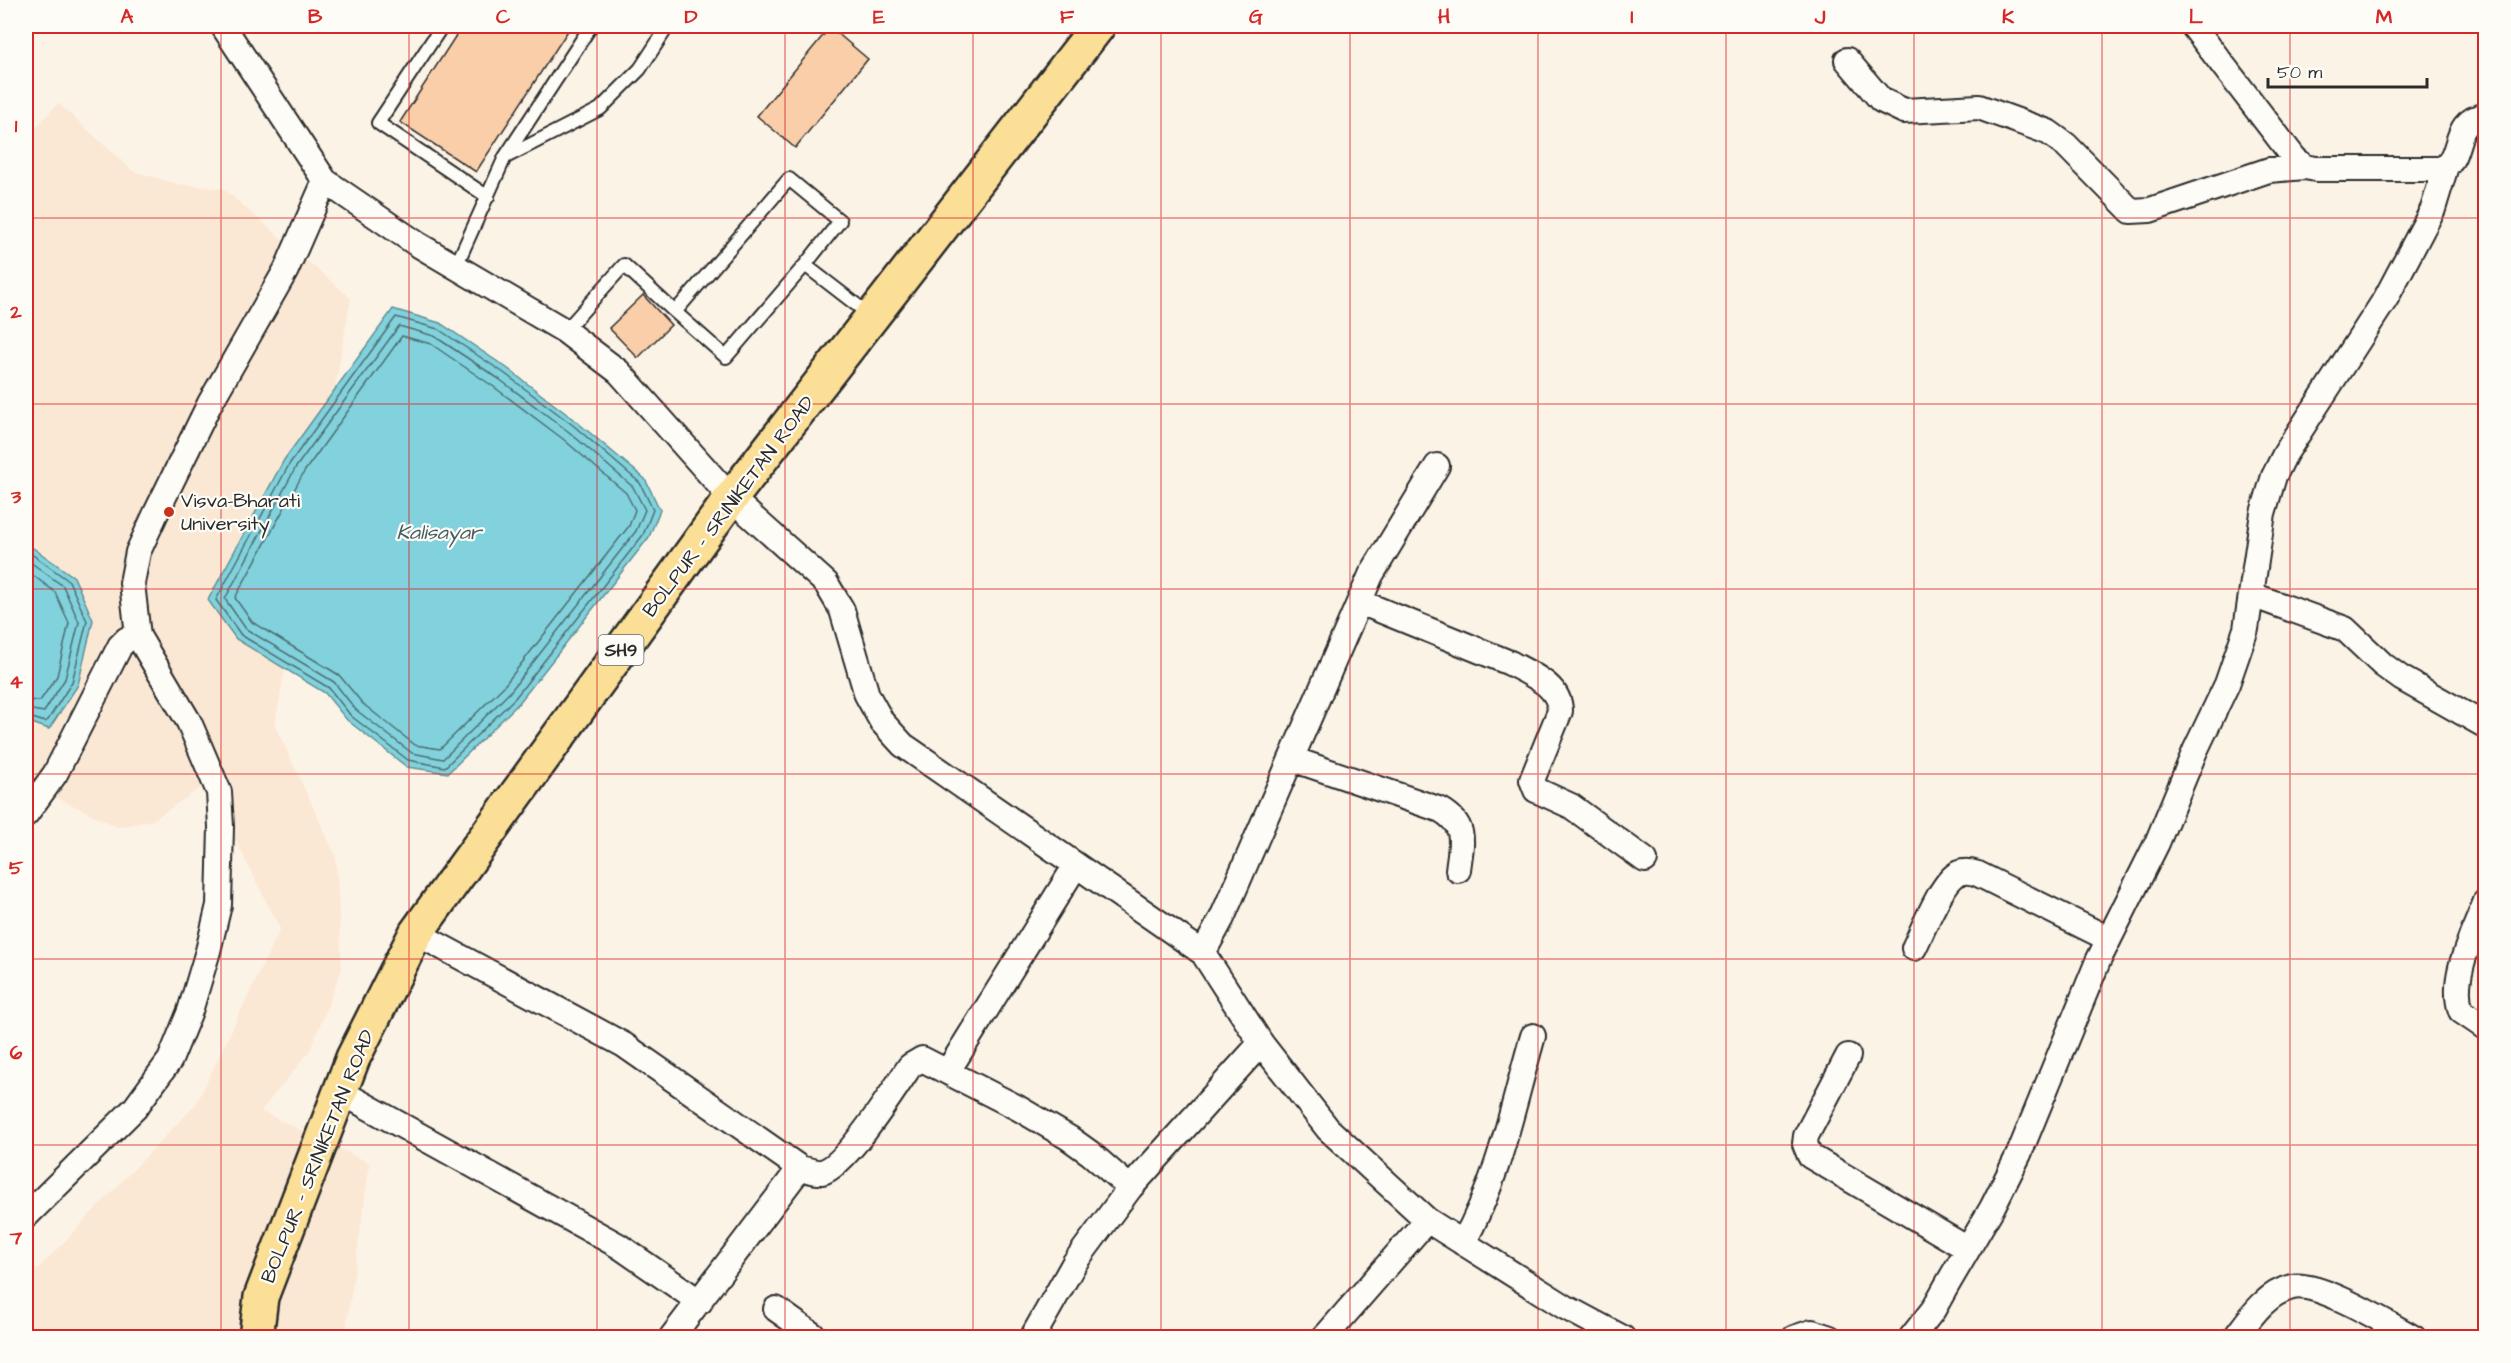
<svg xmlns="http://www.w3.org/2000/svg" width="2511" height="1363" viewBox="0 0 2511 1363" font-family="'Architects Daughter',sans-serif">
  <rect width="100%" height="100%" fill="#fcf3e7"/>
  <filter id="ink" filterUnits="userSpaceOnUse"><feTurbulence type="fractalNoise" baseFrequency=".0167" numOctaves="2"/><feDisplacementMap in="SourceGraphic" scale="12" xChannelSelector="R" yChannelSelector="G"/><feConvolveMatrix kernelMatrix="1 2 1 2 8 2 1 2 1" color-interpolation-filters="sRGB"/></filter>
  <g filter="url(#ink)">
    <path fill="#fbe8d4" d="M58,103L133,171L178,184L224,189L351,298L275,725L336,856L342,969L310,1051L261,1111L370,1163L345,1337H26V1263L38,1269L196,1104L280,929L207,784L153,820L118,827L26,783V139Z"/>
    <path fill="#81d2dc" stroke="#5f8f95" stroke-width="1.5" d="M393,309L440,323L507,368L577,422L645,479L660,510L649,537L519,703L448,773L407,767L347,720L325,693L236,639L208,600L284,460Z
      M26,543L74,577L93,620L78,685L49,729L26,721Z"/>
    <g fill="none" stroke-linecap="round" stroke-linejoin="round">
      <path stroke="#4d6e72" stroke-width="1.5" d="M396,317L438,329L504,373L574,426L640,483L653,510L643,535L515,698L445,767L408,760L351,716L329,688L241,635L216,600L290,463Z
        M399,326L434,336L499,379L569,432L633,487L645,510L636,531L509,693L443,759L412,753L356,710L334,682L246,629L225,599L296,467Z
        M402,336L431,344L494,387L563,439L626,493L635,510L629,526L503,687L440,749L415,745L363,704L339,675L252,622L235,598L304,472Z
        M26,550L69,581L87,621L72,682L48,720L45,722L26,716
        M26,559L63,586L79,622L65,679L44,712L26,709
        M26,570L55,592L69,623L57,676L40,701L26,700"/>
    </g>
    <path fill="#f9cea8" stroke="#2b2b2b" stroke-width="1.5" d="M462,26H571L476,172L400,122Z
      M830,27L868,59L795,148L757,116Z
      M643,295L671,325L638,358L609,328Z"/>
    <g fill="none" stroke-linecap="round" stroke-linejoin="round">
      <defs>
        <path id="lane" d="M442,26L378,123L488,197
          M506,157L600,109L640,69L668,26
          M805,265L840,221L789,179L675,312L726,357L805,265L871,316
          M456,266L505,157L591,26
          M565,331L624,265L675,312"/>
        <path id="street" d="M223,26L325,181L417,244L565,331L619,372L731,498L826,583L842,610L867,695L882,722L903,745L1203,953L1261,1043L1328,1129L1427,1220L1565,1307L1623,1338
          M2193,26L2295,159L2305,167L2316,169H2441C2465,158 2449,121 2486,115
          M1847,60L1881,100L1904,111L1979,107L2048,132L2066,145L2131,211L2150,210L2269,170L2305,167
          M2252,595L2345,629L2383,665L2401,678L2486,726
          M1360,602L1510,663C1530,674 1560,685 1560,711L1532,780L1536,790L1571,806L1645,860
          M1292,759L1441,810C1468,826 1461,843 1458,870
          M26,814L55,774L120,646L127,639L138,636
          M2486,901C2474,933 2449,977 2461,1011L2486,1028
          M416,933L624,1045L800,1168C806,1169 816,1173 822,1172C845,1167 896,1087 910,1066L922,1059L1018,1108L1069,1138L1090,1153L1130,1188
          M1914,948C1923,930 1942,880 1959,873C1965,871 1972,872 1978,874L2109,939
          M1203,953L1222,918L1371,575L1437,466
          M1848,1056L1806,1136L1805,1144L1810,1156L1968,1249
          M948,1071L1076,865
          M341,1092L619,1246L700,1302
          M26,1216L135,1108L170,1060L190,1011L208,951L219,905L221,827L219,792L189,722L138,636L132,583L138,552L156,513L210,403L286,270L325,181
          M1463,1243C1500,1176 1512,1108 1533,1036
          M776,1309L817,1338
          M671,1338L800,1168
          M1032,1338L1075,1262L1130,1188L1261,1043
          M1324,1338L1427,1220
          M1794,1338L1812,1332L1830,1338
          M1911,1338L1933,1310L1947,1285L1992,1208L2019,1154L2098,961L2157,843L2195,751L2227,684L2246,629L2263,513L2274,476L2285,454L2386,298L2433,209L2446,166
          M2235,1338C2250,1318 2266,1293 2292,1287C2319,1281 2388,1324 2414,1338"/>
        <path id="primary" d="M256,1338L261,1297L353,1058L416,933L731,498L1098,26"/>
      </defs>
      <use href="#lane" stroke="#2b2b2b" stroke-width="16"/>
      <use href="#street" stroke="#2b2b2b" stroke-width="28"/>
      <use href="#primary" stroke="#2b2b2b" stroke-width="38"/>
      <use href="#lane" stroke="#fdfcf7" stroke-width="12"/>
      <use href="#street" stroke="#fdfcf7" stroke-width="24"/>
      <use href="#primary" stroke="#fbdf96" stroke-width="33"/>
    </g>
  </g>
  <path fill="none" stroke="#d62828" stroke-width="1.5" stroke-opacity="0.55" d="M221,26V1338M409,26V1338M597,26V1338M785,26V1338M973,26V1338M1161,26V1338M1350,26V1338M1538,26V1338M1726,26V1338M1914,26V1338M2102,26V1338M2290,26V1338M26,218H2486M26,404H2486M26,589H2486M26,774H2486M26,959H2486M26,1145H2486"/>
  <circle fill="#c8321e" stroke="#fdfcf7" stroke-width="2" cx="169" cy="512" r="6"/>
  <g text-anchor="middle" stroke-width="4.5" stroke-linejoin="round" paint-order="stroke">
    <rect fill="#fdfcf7" stroke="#6a6a68" stroke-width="1.5" x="598.5" y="635" width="45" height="30" rx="4.5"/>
    <g font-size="18" font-weight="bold" fill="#2b2b2b">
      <text x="621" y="656">SH9</text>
    </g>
    <g font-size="20" fill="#2b2b2b" stroke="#fdfcf7" text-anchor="start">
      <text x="181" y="507">Visva-Bharati<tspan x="181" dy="23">University</tspan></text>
    </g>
    <g font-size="20" fill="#2b2b2b" stroke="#fdfcf7">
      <text transform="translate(728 506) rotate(-53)" y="7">BOLPUR - SRINIKETAN ROAD</text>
      <text transform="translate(317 1156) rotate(-68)" y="7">BOLPUR - SRINIKETAN ROAD</text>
    </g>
    <g font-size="21" font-style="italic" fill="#455d60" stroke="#fdfcf7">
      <text x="439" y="539">Kalisayar</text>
    </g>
  </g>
  <rect width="2511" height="1363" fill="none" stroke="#fdfcf7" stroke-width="66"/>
  <path d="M2268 78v9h159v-9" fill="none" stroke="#2b2b2b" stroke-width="3"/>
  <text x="2277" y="78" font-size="18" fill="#2b2b2b" stroke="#fdfcf7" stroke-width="4.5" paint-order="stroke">50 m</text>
  <rect x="33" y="33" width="2445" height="1297" fill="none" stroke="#d62828" stroke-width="2"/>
  <g font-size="20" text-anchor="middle" font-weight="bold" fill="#d62828">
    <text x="127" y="23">A</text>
    <text x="315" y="23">B</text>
    <text x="503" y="23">C</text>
    <text x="691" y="23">D</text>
    <text x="879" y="23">E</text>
    <text x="1067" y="23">F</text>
    <text x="1256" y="23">G</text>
    <text x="1444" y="23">H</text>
    <text x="1632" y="23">I</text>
    <text x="1820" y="23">J</text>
    <text x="2008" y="23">K</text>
    <text x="2196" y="23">L</text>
    <text x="2384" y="23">M</text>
    <text x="16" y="132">1</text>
    <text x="16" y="318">2</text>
    <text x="16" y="503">3</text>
    <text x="16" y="688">4</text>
    <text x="16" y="874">5</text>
    <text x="16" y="1059">6</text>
    <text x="16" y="1244">7</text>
  </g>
</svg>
